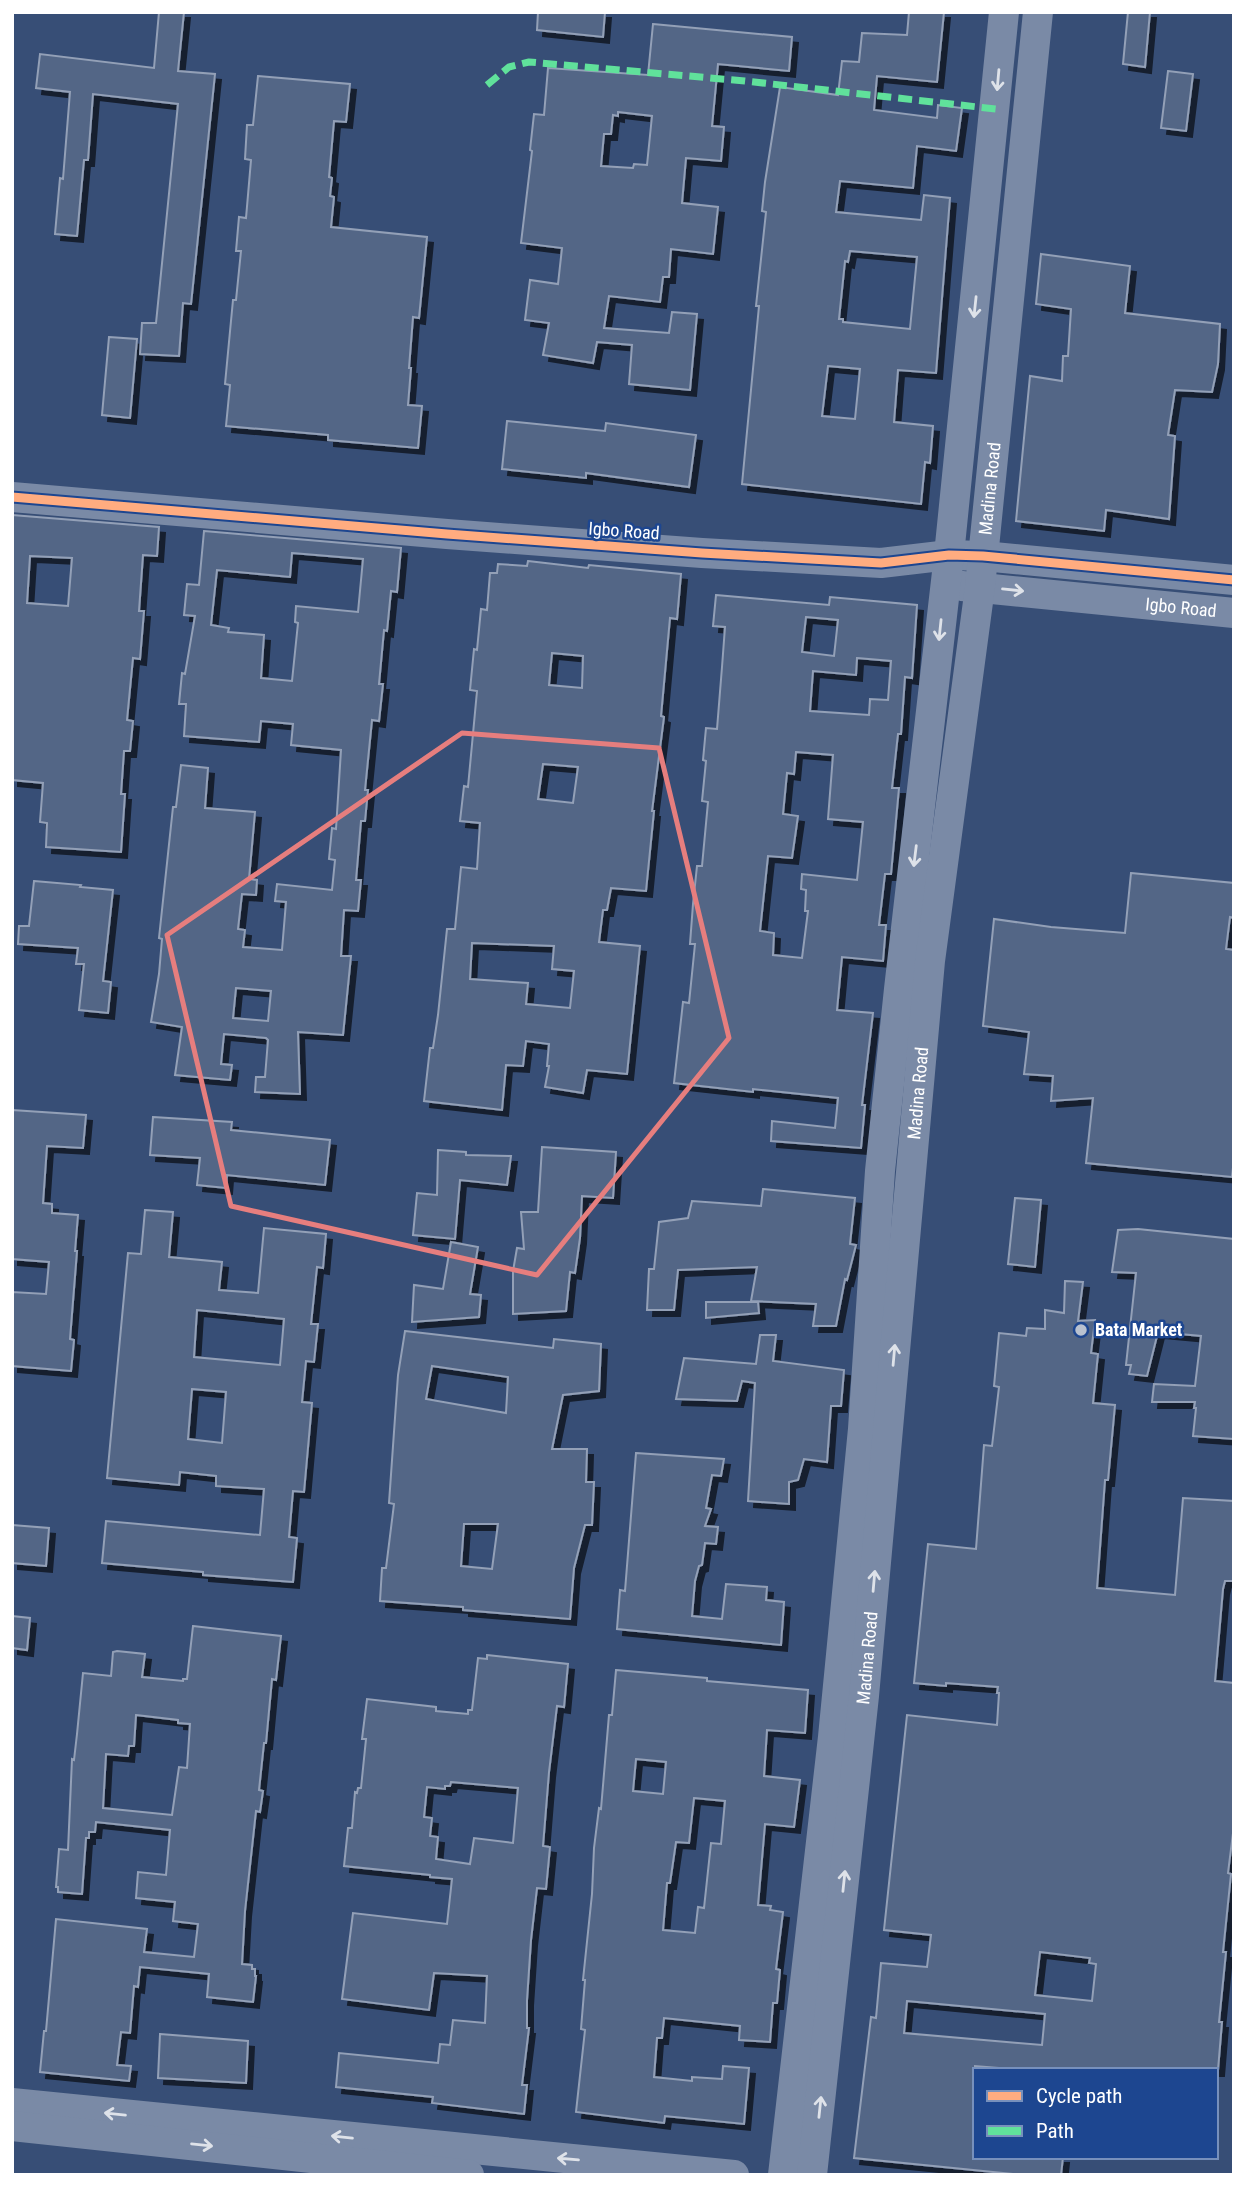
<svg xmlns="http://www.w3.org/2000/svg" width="1246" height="2187" viewBox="0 0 1246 2187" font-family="'Roboto Condensed',sans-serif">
  <defs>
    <filter id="shadow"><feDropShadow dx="6" dy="6" stdDeviation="0" flood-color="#0009"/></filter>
  </defs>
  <rect width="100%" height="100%" fill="#374e76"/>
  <path fill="#536686" stroke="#93a0b7" stroke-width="2" fill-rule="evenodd" filter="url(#shadow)" d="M159,12H184L178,71L215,74L191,304L183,303L179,356L140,354L142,323H156L178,104L93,94L88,160H84L77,236L55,234L60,178L63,179L70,92L36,88L40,54L154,68Z
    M538,12H605L603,37L537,30Z
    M909,12H944L937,82L877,76L874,110L937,118L938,105L962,108L956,151L917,146L913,188L840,181L836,212L921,220L924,195L950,198L936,373L898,370L894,422L933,426L930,463L925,462L921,504L742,484L759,306H756L766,212L762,211L765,182L780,87L838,95L842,61L859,62L862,33L907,35ZM850,251L917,257L910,329L843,322V319H839L845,261L848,262ZM828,366L860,369L855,419L822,416Z
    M1128,12H1150L1145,67L1123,64Z
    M653,24L792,37L789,71L718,64L712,126L724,127L721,161L686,158L682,203L718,207L713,254L671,249L669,277H663L660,302L609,296L604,328L669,333L672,312L697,314L690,390L629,384L632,345L597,342L593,363L543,355L549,323L525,320L530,280L558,284L562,248L521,243L532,151L530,150L534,114L544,115L548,68L648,75ZM618,112L652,116L647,165L634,164L633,168L601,166L604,134H611L613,115L618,116Z
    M1168,71L1193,74L1186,131L1161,128Z
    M258,76L350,84L346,122L334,121L329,177L332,178L330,196L334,197L331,227L427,237L419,318L413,317L409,368H411L408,405L422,406L418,448L328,440V435L226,426L230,385L225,384L233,300H236L241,251H236L239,217L246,218L251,160L245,159L247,125H253Z
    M1041,254L1130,266L1125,313L1220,324L1218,364L1212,392L1175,390L1168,435L1175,436L1169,519L1106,510L1104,531L1016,521L1030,376L1062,381L1063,356H1068L1071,309L1036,304Z
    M109,337L137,339L130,418L102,415Z
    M507,421L605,431L606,423L696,435L689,487L586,473V478L502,469Z
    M12,515L159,527L157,556L143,555L139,611H144L140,659L133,658L127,720L133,721L130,751H124L121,794H125L121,852L46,847L47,823L40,822L43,783L12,780ZM30,556L72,558L68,606L27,603Z
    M204,531L401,548L397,592L391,591L387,631L384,630L379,684H383L379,721L372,720L365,790H368L365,821H361L356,880H361L358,911L344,910L341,956H351L343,1035L298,1032L300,1094L255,1092L256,1077H265L268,1040L266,1038L224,1034L221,1064L232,1065L230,1080L175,1075L182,1027L151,1022L159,974L162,939L159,938L173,807H176L181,765L208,768L205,808L255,812L249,879L257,880L256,895L242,894L238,929L245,930L243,947L282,950L286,902L275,901L277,884L332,890L335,860L329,859L332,828L336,829L341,750L291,745L293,724L261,721L259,742L184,736L186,704H179L182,673L185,674L195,616L184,615L187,584L199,585ZM292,553L363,559L358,612L296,606L295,622L298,623L292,681L261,678L264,635L228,632L229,628L211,625L217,570L290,577ZM236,988L271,991L268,1021L233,1018Z
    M528,561L588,568L589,565L681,574L677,619L670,618L661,716L664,717L652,811H654L646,891L611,888L607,910H603L599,942L640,946L627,1074L587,1070L583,1093L545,1087L549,1066H547L549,1044L526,1041L523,1066L506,1065L502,1110L424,1101L430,1048H433L438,1015L447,929H455L461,867L477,869L480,823L460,821L464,786L468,787L477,691L470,690L474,649L477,650L481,609L487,610L490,573H497L498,564L527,566ZM552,653L583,656L582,688L549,685ZM543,764L578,767L573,803L538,799ZM472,943L554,946L552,969L574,971L570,1008L526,1004L528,983L470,979Z
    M716,595L829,605L830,597L917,605L912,678L905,677L901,734H898L892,788H899L891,874H885L879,925H886L883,961L842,957L837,1010L873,1013L862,1105H865L861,1148L771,1141L772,1121L835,1128L838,1098L753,1089V1092L674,1083L683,1002L689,1003L695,944H690L693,904L697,866H702L708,802L702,801L706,761L703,760L706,728L717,729L722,667L725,627L713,626ZM806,617L838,620L834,656L802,652ZM857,658L891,661L888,700L870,699L869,715L810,711L813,671L856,675ZM796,752L833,755L828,819L863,822L857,880L802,874L801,889L806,890L805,911H808L802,958L773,955L774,933L760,931L768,856L792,858L798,816L783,814L787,773L794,774Z
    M1131,873L1234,883V918L1230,917L1226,949L1234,950V1158L1232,1177L1086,1163L1093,1098L1051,1101L1053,1076L1024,1074L1029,1032L983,1026L994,919L1051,927L1125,933Z
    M34,881L81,885L80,887L113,890L103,981L111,982L108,1013L79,1010L84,964H76L78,948L18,944L19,926H29Z
    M12,1110L86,1115L83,1148L47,1146L43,1203L52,1204V1213L78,1215L75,1251H77L70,1339L74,1340L71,1371L12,1366V1292L46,1294L49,1262L12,1259Z
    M153,1117L232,1122L231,1130L330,1140L325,1185L227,1175L226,1188L197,1185L200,1158L150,1155Z
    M542,1147L616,1152L613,1198L582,1196L580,1238L575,1273L570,1272L566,1311L513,1314V1271L517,1248L524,1249L521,1212H538Z
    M438,1150L466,1152V1155L511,1156L507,1185L460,1180L455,1239L413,1235L417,1193L437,1195Z
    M763,1189L855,1198L850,1244L856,1245L847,1280L845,1279L836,1326H813L816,1304L751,1301L757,1267L678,1270L674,1310H647L649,1269H654L659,1222L688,1218L692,1201L761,1206Z
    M1015,1198L1041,1200L1035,1267L1008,1264Z
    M145,1210L173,1212L169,1257L222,1262L219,1290L258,1293L264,1228L326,1234L323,1268L317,1267L311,1324H318L314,1362L306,1361L302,1402L312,1403L304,1492L293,1491L289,1537L297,1538L293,1582L203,1575V1572L102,1563L106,1521L260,1535L264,1489L216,1486V1476L180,1472L179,1485L107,1478L128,1253L141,1254ZM197,1310L284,1319L280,1365L194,1357ZM192,1389L226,1392L222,1443L188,1439Z
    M1138,1229L1234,1239V1439L1193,1436L1196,1408H1194L1195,1402H1152L1154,1384L1195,1386L1201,1336L1158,1332L1147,1376L1129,1374L1131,1365H1126L1136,1273L1112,1272L1118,1230Z
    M451,1242L478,1247L470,1294L481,1295L479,1317L412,1322L414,1285L443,1289Z
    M1065,1281L1083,1282L1078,1321L1095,1320L1091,1353L1098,1354L1093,1403L1115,1405L1108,1480H1105L1097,1588L1175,1595L1183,1498L1234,1501V1581H1225L1223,1589L1215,1681L1234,1683V1825L1228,1873L1231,1874L1223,1952H1226L1219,2022H1222L1218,2070H1023L975,2066V2157H1063L1061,2175H1024L854,2158L871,2017L876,2018L881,1963L927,1967L931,1935L884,1930L907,1715L997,1725L999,1693H997L998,1687L946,1683V1686L914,1683L928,1544L976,1549L984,1445L992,1446L999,1387L994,1386L999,1333L1026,1336L1027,1328L1045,1329V1310L1064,1313ZM1040,1952L1090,1958L1089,1963L1096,1964L1092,2001L1035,1995ZM907,2001L1045,2014L1042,2045L904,2033Z
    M706,1302H758L759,1313L706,1318Z
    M405,1331L553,1348L554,1339L601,1344L599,1391L563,1395L552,1449H587L586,1482H594L592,1525H585L574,1568L570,1619L463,1610V1607L380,1601L382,1568H386L394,1504L389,1503L398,1375ZM432,1366L508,1377L506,1413L426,1399ZM464,1524H498L492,1569L461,1566Z
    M760,1335H776L773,1361L844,1370L841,1406H831L827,1462L804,1459L798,1480L789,1482V1504L748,1501L755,1383L742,1381L737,1401L676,1399L684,1358L756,1364Z
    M636,1453L724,1459L721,1476L712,1475L706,1508L711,1509L705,1526L718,1527L716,1544L705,1543L702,1565L699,1566L695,1581L692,1616L722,1619L726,1584L767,1587L766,1600L784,1602L781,1645L617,1629L620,1590L625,1591Z
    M12,1525L49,1528L46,1566L12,1563Z
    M12,1616L30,1618L27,1650L12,1648Z
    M193,1626L281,1636L276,1680L272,1679L266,1743H264L259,1790L263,1791L260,1812L256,1811L245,1911L242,1964L252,1965V1969H255V1976H256L253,2002L207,1997L209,1974L140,1967L138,1987L134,1986L130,2033L121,2032L117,2065L131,2066L129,2081L40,2072L44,2031H46L56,1919L147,1929L144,1952L194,1957L198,1924L173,1921L175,1902L136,1898L138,1872L166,1875L170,1830L96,1822L95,1832H89V1838H86L82,1894L58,1892V1887H56L59,1849L68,1850L72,1759L74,1760L77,1734L83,1673L111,1676L113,1652L117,1651L145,1654L142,1677L183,1681V1679H187ZM136,1715L178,1720V1723L190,1724L187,1768L179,1767L172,1815L103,1808L106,1754L128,1756L129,1746H134Z
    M487,1655L568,1664L564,1707L557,1706L549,1772L543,1846L550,1847L546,1889L537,1888L531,1940L527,2000V2028H529L522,2085H527L524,2114L432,2103L433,2097L336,2087L339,2053L438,2063L440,2044L450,2045L453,2020L485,2023L487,1976L434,1973L429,2010L342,1999L353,1913L447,1924L452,1879L430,1877V1875L344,1866L348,1828H352L355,1792L357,1793L358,1788H361L366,1739H362L367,1699L436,1707V1711L468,1714V1710H472L478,1658L487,1659ZM451,1782L518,1788L513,1843L474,1838L470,1864L436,1859L438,1837L430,1836L432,1818L424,1817L427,1787L445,1789V1786H450Z
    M616,1670L707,1678V1681L808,1690L805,1733L767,1730L764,1776L800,1780L794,1827L765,1824L758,1905L771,1906L770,1910L783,1912L776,1969L780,1970L777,2003H773L770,2042L739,2040L740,2026L664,2018L662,2038H657L654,2077L692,2081V2077L722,2079L723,2066L749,2068L744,2124L665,2116L664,2123L576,2112L585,2030L581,2029L585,1980H583L592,1894L594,1848L599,1808L601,1809L609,1715H612ZM636,1759L666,1762L663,1794L633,1791ZM694,1798L725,1801L721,1844L711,1843L704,1908L698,1907L695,1933L663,1930L667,1883H670L676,1842L689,1843Z
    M160,2034L248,2041L246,2083L158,2078Z"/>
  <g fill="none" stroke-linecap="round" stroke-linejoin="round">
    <g stroke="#7a8aa6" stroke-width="30">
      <path d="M12,497L447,534L702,553L881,563L949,555L983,556L1234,580"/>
      <path id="s1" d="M962,586L1234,613"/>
      <path d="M12,2103L734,2175"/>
      <path d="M12,2126L469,2175"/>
      <path d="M783,2175L833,1737L863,1429L880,1171L899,989L949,555L1004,12"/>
      <path id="s2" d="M812,2175L864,1696L930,961L980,587L1038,12"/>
    </g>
    <path stroke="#60e19b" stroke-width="7" stroke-dasharray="14 7" stroke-linecap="butt" d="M487,85L509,67L529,62L745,81L996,109"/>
    <defs>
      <path id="cycleway" d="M12,497L447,534L702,553L881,563L949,555L983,556L1234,580"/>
    </defs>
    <use href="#cycleway" stroke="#1d4690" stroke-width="13"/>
    <use href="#cycleway" stroke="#ffac80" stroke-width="9"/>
  </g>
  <defs><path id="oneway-shaft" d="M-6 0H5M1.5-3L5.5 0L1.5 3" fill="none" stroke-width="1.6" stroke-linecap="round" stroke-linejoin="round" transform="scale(1.75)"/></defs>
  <g stroke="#dee2e9">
    <use href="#oneway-shaft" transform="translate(998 80) rotate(95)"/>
    <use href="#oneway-shaft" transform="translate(975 307) rotate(96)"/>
    <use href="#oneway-shaft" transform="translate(1013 590) rotate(6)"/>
    <use href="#oneway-shaft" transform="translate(940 630) rotate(96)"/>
    <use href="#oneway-shaft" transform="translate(915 856) rotate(97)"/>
    <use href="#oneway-shaft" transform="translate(894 1355) rotate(-85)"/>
    <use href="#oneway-shaft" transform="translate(874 1581) rotate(-85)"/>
    <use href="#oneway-shaft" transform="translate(844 1881) rotate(-84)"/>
    <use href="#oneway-shaft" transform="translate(820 2107) rotate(-84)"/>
    <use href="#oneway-shaft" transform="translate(115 2114) rotate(-174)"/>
    <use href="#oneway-shaft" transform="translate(342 2137) rotate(-174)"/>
    <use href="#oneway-shaft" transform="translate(202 2145) rotate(6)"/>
    <use href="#oneway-shaft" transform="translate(568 2159) rotate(-175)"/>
  </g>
  <path fill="none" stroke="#e67e7e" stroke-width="5" stroke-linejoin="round" d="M462,733L659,748L729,1038L537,1275L231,1206L167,935Z"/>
  <circle fill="#b9c1cf" stroke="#1d4690" stroke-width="2.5" cx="1081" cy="1330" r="7"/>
  <g text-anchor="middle" stroke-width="5" stroke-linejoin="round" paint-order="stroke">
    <g font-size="18" fill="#fff" stroke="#1d4690">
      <text dy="6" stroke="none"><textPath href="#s2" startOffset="1696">Madina Road</textPath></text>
      <text transform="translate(624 531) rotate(4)" y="6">Igbo Road</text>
      <text dy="6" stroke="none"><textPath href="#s1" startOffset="220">Igbo Road</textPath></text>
      <text dy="6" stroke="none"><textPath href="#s2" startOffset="1087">Madina Road</textPath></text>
      <text dy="6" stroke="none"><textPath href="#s2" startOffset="520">Madina Road</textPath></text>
    </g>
    <g font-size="18" font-weight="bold" fill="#fff" stroke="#1d4690" text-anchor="start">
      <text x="1095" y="1336">Bata Market</text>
    </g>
  </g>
  <rect width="1246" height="2187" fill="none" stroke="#ffffff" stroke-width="28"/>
  <rect x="973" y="2068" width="245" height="91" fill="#1d4690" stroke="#7790bc" stroke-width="2"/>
  <rect x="987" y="2091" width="35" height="10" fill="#ffac80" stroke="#7790bc" stroke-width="2"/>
  <text x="1036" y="2103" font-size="21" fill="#ffffff">Cycle path</text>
  <rect x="987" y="2126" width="35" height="10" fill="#60e19b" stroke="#7790bc" stroke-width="2"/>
  <text x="1036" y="2138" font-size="21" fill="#ffffff">Path</text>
</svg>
